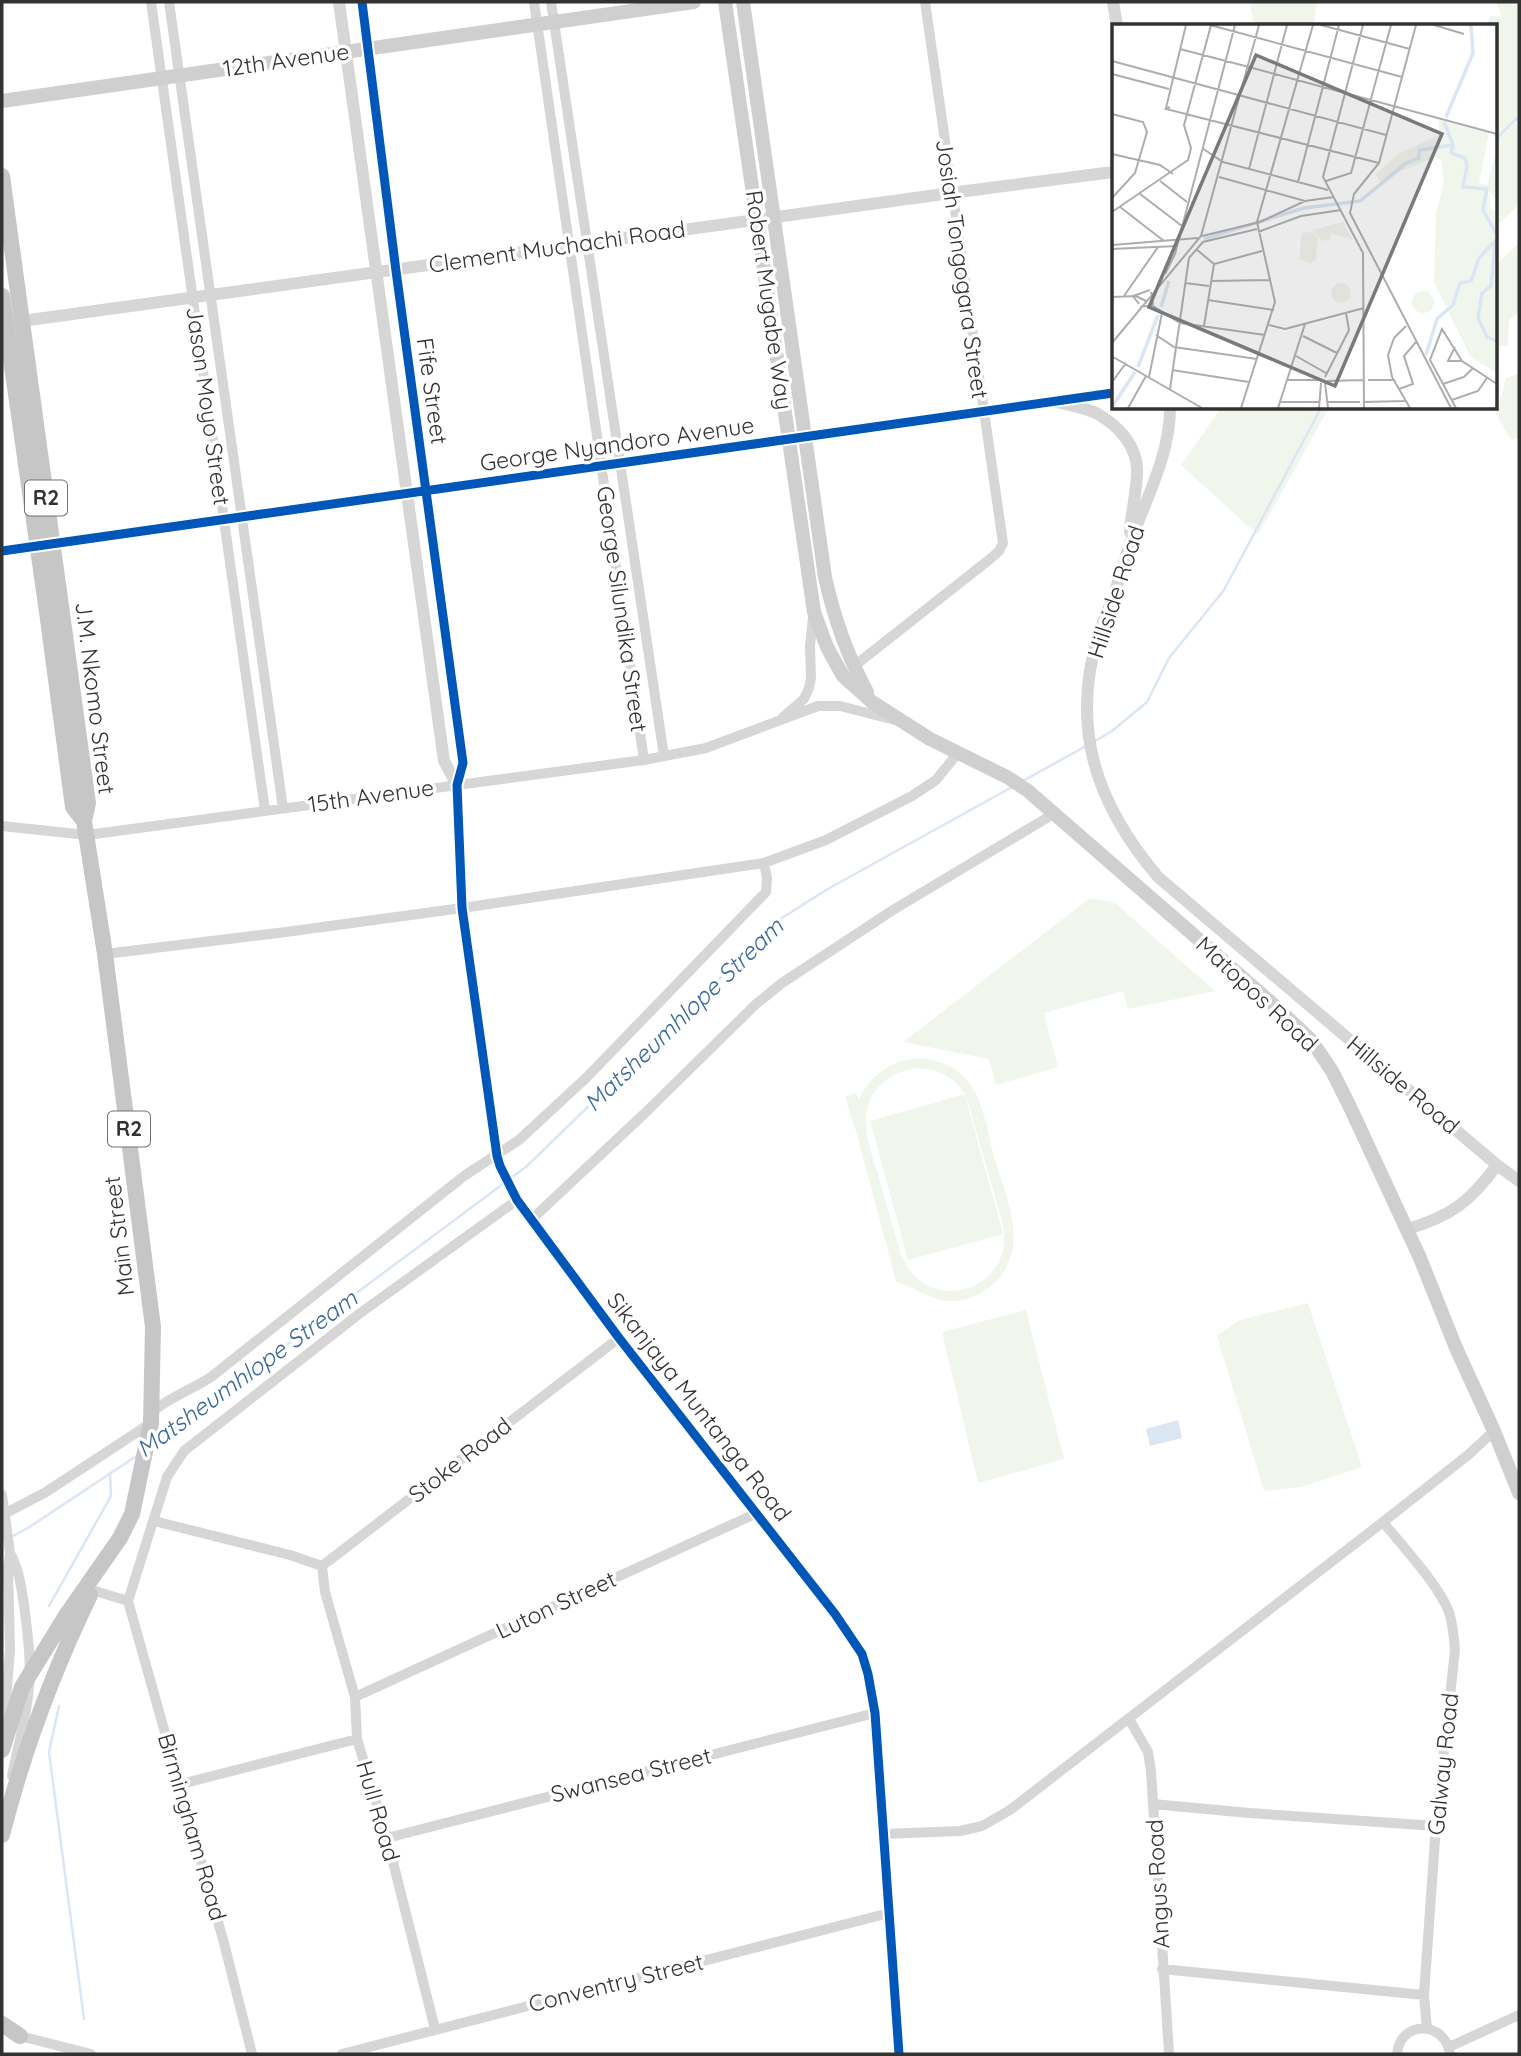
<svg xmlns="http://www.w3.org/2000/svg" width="1521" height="2056" viewBox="0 0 1521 2056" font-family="Quicksand,sans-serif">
  <rect width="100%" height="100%" fill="#fff"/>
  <path fill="#f1f6ed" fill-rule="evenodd" d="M1250,2H1317L1314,26H1254Z
    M1496,2H1519V204L1495,228V26H1487L1490,16L1502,17Z
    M1519,243V312L1509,320L1508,346H1495V266Z
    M1519,374V438L1511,440L1496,414L1506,378Z
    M1221,408H1329L1258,535L1181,465Z
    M1090,898L1114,902L1215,991L1128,1009L1123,991L1044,1013L1058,1067L996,1085L989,1059L903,1042Z
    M918,1058C936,1059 953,1065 965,1078C983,1097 987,1129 993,1153C1005,1194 1032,1248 994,1283C983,1294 967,1301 951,1301C930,1301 916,1287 896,1282L858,1138L845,1097L856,1093L859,1099C871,1075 890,1061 918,1058ZM918,1068C938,1069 954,1077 965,1094L870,1121L908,1260L1003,1234L965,1095L967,1099L1003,1224C1016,1293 924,1319 900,1252C893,1228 886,1203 879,1178C874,1161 867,1143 866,1126C863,1094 888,1071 918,1068Z
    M1308,1303L1362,1467L1301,1487L1264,1491L1217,1336L1240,1320Z
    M1026,1310L1064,1459L978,1483L942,1332Z"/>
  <path fill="#dae6f4" d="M1178,1420L1182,1438L1150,1446L1146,1429Z"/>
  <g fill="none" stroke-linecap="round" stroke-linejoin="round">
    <path stroke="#dae6f4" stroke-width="2.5" d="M1495,144L1498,137L1519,116
      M1095,741L1112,731L1147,702L1169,658L1224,590L1321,408
      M1021,782L1086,746
      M511,1178L527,1166L782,918L826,890L1012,787
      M152,1445L503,1184
      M11,1537L28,1528L138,1455
      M49,1606L111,1496L110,1473
      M59,1706L49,1752L84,2019"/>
    <path stroke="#d6d6d6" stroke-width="10" d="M151,2L265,811
      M169,2L283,808
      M534,2L644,760
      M551,2L664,756
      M2,551L1113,393
      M853,667L990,559L999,551L1003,543L925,2
      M783,717L804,699L809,688L811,678L810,646L813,617
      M2,826L87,835L644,760L706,748L818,706H840L895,720
      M105,954L286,932L462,908L764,863L826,840L912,796L936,780L957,754
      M532,1219L645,1113L755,1005L782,983L893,910L1055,813
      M152,1412C170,1397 191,1390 211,1377L464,1176L519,1140L586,1078L766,892L767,878L764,863
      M2,1495L10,1553L8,1569L10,1650L4,1725
      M2,1515L46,1492L151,1423
      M154,1521L290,1555L322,1566
      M1383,1522C1403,1547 1438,1584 1449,1612C1453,1624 1454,1637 1455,1650L1436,1826L1424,1995L1427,2029
      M10,1553C19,1569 21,1586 24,1605C28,1635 32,1666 28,1696C25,1723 17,1749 12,1776
      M92,1590L128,1601
      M128,1601L167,1477L184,1451L359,1314L517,1200
      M128,1601L224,1943L252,2054
      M355,1697L757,1513
      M1129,1719L1148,1752L1151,1771L1169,2054
      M181,1784L357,1739
      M1153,1804L1249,1813L1436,1826
      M884,1834L960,1831L982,1826L1010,1810L1383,1522L1468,1455L1494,1431
      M387,1838L875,1713
      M1162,1969L1424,1995
      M435,2029L387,1838L357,1739L355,1697L325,1592L322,1566L619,1338
      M16,2035L91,2054
      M1449,2047L1519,2015
      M342,2054L889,1913
      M1397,2054C1400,2020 1445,2020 1450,2054"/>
    <path stroke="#d6d6d6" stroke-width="12" d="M339,2L444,761L457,785
      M362,2L396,271L463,763L457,785L462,908L497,1156L500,1166L517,1200L619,1338L835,1614L862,1654L868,1674L875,1713L899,2054
      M1113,2L1117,26
      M22,321L951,193L1113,172
      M1054,401C1067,405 1083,407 1096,413C1118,425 1138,446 1137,472C1137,492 1131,512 1130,532
      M1170,408C1170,451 1150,491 1135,530C1126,553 1120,577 1112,601C1107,612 1102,624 1098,636C1070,729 1097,805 1158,877L1497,1165L1519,1181
      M1407,1229C1450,1217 1471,1201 1497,1165"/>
    <path stroke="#cfcfcf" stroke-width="14" d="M725,2L814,612L827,647L843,676L872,702L930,739L1007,777L1027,790L1275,1006L1311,1040L1332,1071L1350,1107L1420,1258L1456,1348L1494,1431L1519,1493
      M743,2L825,577C834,618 847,655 867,692
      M2,101L694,2"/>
    <path stroke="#c6c6c6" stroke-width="16" d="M2,176L88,803L84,821L105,954L153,1327L151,1423L132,1514L120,1538L67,1614L22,1687L2,1750
      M2,296L47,612L73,807L84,821
      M2,1835C23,1752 53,1672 90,1595
      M2,2024L20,2036"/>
    <defs>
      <path id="cycleway" d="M362,2L396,271L463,763L457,785L462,908L497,1156L500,1166L517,1200L619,1338L835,1614L862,1654L868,1674L875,1713L899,2054
        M2,551L1113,393"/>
    </defs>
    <use href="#cycleway" stroke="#fff" stroke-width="13"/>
    <use href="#cycleway" stroke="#0057b8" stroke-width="9"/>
  </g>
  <g text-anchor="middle" stroke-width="7" stroke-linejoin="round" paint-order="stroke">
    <g fill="#fff" stroke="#707070" stroke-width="2">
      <rect x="25" y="480.5" width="42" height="35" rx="5"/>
      <rect x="108" y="1111.5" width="42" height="35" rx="5"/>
    </g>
    <g font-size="21" font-weight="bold" fill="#323232">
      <text x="46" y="505">R2</text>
      <text x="129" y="1136">R2</text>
    </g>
    <g font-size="23" fill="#323232" stroke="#fff">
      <text transform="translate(286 60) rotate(-8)" y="8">12th Avenue</text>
      <text transform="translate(557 247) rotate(-8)" y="8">Clement Muchachi Road</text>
      <text transform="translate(962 269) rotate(82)" y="8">Josiah Tongogara Street</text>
      <text transform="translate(769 300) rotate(82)" y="8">Robert Mugabe Way</text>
      <text transform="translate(432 391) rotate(82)" y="8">Fife Street</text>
      <text transform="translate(208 406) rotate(82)" y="8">Jason Moyo Street</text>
      <text transform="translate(617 444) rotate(-8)" y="8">George Nyandoro Avenue</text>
      <text transform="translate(1116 592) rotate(-72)" y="8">Hillside Road</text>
      <text transform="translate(622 609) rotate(82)" y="8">George Silundika Street</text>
      <text transform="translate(95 698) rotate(83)" y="8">J.M. Nkomo Street</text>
      <text transform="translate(371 796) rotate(-8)" y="8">15th Avenue</text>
      <text transform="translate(1257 994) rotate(43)" y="8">Matopos Road</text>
      <text transform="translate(1403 1085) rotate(40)" y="8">Hillside Road</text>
      <text transform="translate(119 1236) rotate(-97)" y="8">Main Street</text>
      <text transform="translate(699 1407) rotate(52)" y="8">Sikanjaya Muntanga Road</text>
      <text transform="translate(460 1460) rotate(-38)" y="8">Stoke Road</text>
      <text transform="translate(556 1605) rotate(-25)" y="8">Luton Street</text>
      <text transform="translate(1443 1764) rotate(-84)" y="8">Galway Road</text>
      <text transform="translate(631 1775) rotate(-14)" y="8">Swansea Street</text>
      <text transform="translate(378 1811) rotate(74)" y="8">Hull Road</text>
      <text transform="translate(192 1827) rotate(74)" y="8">Birmingham Road</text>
      <text transform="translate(1158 1884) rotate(-93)" y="8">Angus Road</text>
      <text transform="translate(616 1983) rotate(-14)" y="8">Conventry Street</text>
    </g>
    <g font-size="24" font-style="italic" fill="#36679d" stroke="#fff">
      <text transform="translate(684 1015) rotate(-44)" y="8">Matsheumhlope Stream</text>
      <text transform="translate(247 1374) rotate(-36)" y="8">Matsheumhlope Stream</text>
    </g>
  </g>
  <g transform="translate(1112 24)">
    <rect width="385" height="385" fill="#fff"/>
    <path d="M327,96L377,109L367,159L375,161L385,125V177L377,167L378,184L385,188L381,244L385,248V349L358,332L322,258L324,191L332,156L329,136L324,133L289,147L270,162L264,150L288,129L327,111ZM231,198L241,216L219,209L218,217L209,216L200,206ZM190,209L201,208L206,214L204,235L198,240L187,235ZM219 269a10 10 0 1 1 20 0a10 10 0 1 1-20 0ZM300 278a11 11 0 1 1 22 0a11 11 0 1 1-22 0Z" fill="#f1f6ed"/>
    <path fill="none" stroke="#dae6f4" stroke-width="3.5" d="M334,93L361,29L359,1M341,121L339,129L353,134L355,142L351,163L375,165L371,186L385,211M92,215L192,184L248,177L294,139L307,134V126L341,121L332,98M383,220L379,262L370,269L366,294L375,313L385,317M49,283L57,257M314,331L325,295L341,281L348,259L359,257L367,234L385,215M26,343L46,291M0,383L23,348"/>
    <path fill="none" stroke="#adadad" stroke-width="2" d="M98,1L290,53M209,1L298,25M251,1L211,153L251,229L252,384M304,1L267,139L242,170L238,189L339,384M322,1L352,10M68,25L133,42M0,37L130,72M133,42L385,110M0,50L57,65M130,72L274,111M58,83L54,85L267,139M54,84L74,1M0,90L31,98L35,108L23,149L0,174M90,124L111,138L216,166M0,130L48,141L61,150M137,145L175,1M107,153L193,177L222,173M48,157L75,178M214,157L239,149L279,1M186,158L227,1M28,170L70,202M8,183L52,217M0,188L76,136L79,124L72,101L99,1M146,208L189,192L229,186M90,212L148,198L193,177M0,221L86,214M0,225L65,222M84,225L102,240M77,234L91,218L145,205M53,250L63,230L123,1M99,257L158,256M73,259L97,262M12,272L46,223M0,273L24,272L34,277M96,276L162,286M27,280L21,272L38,266M41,282L68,299L153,311M28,283L41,281L39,268M157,301L173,305L252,284M92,302L102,240L150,227M294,302L282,314L276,331L280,353L298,384M44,311L62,323L145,335M191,312L225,329M0,319L89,212L147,1M343,323L336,337H350M184,332L214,349M1,333L90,384M60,346L137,358M37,353L50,289M213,353L237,306L234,289M176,356H208M256,356H282M215,357L252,356M0,358L14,339M213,359L216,384M331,360L352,353L361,344M58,365L77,234M287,365L301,360L292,332L304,318M340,376L366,367L375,354M168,378H207M215,378H248M252,378L293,377M16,384L34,352M129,384L163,278L145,198L201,1M166,384L193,300M207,384L209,359M344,384L318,336L330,305L350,337L385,360"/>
    <path fill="#7a7a7a" fill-opacity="0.15" stroke="#7a7a7a" stroke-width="3.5" d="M144,31L330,110L223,362L37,283Z"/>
    <rect width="385" height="385" fill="none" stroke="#323232" stroke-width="3.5"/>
  </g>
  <rect width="1521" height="2056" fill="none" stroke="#323232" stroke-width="7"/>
</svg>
